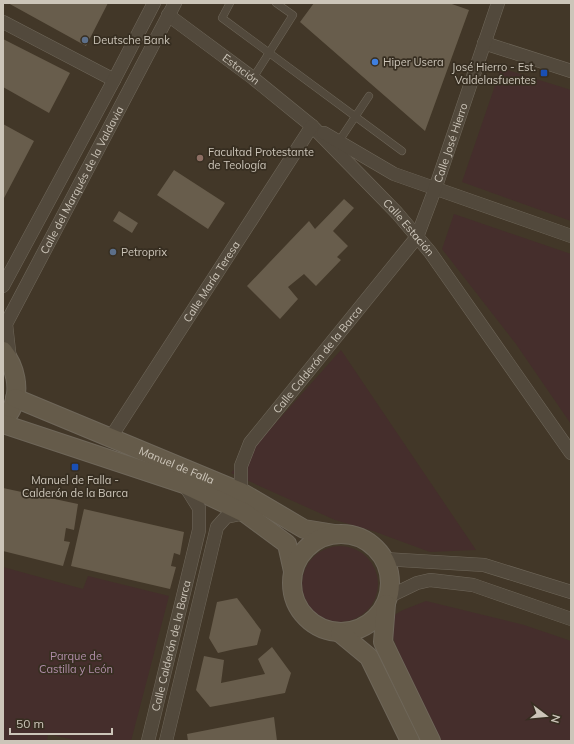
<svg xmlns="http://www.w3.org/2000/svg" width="574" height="744" viewBox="0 0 574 744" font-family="Mulish,sans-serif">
  <rect width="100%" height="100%" fill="#423728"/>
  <path fill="#452e2c" d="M501,68L571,90V221L462,182Z
    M454,214L571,254V424L516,344L442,249Z
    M341,350L476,550L430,552L373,531L335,520L231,473Z
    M302 584a38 38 0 1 1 76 0a38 38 0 1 1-76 0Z
    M3,567L83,589L88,576L169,596L131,741H79L48,734L47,741H3Z
    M426,601L524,625L571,641V741H441L406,670L386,620L403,610Z"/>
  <path fill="#685d4c" d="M8,3H108L86,46Z
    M314,3H449L469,10L425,131L300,22Z
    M3,39L70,73L49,113L3,87Z
    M3,124L34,141L3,200Z
    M174,170L225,203L208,229L157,195Z
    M344,199L354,208L333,231L348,246L337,257L341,260L316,286L304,274L288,287L298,299L280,319L247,286L309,221L315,229Z
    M119,211L138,223L132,233L113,221Z
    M3,488L78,504L74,530L66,528L64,541L70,542L63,566L3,551Z
    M84,509L184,532L180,555L174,553L171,566L176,567L170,589L71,566Z
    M237,598L261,630L257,645L235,649L218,653L209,638L217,602Z
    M272,647L291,673L285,693L210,707L196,690L204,656L224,660L221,683L265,674L258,659Z
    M274,717L277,741H188L187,734Z"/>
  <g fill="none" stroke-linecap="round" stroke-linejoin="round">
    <defs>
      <path id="service" d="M230,3L222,18L402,151
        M253,78L293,15L276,3
        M339,141L369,96"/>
      <g id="minor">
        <path id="s1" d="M168,15L253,78L312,126L397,213L430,252L571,453"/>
        <path d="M3,22L114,80"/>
        <path d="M484,43L571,71"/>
        <path d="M324,133L394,174L571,236"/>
        <path d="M3,286L114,80L154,3"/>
        <path id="s2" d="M10,360L6,324L175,3"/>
        <path id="s3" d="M111,437L312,126"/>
        <path id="s4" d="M241,492V466L250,443L417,237L435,189L498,3"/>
        <path d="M384,559L484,565L571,592"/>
        <path d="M388,597L417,583L430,580L473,585L571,619"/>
        <path id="s5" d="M148,741L199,530V508L184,484"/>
        <path d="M166,741L217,527L226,517L245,513"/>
      </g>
      <g id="secondary">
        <path d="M3,351C15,366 21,389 12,408C10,413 6,417 3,421"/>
        <path id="s6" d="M15,398L241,492L304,529L335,534"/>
        <path d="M3,424L184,484L245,513L287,544L293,571"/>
        <circle cx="341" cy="583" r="49"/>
        <path d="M386,604L383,642L431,741"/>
        <path d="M340,633L369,657L410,741"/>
      </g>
    </defs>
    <use href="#service" stroke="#6f675a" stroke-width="8"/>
    <use href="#minor" stroke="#6f675a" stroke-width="14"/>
    <use href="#secondary" stroke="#6f675a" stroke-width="20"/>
    <use href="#service" stroke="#52493c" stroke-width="7"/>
    <use href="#minor" stroke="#52493c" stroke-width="13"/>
    <use href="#secondary" stroke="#655b4a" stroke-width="18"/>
  </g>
  <g fill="#5c6f8a" stroke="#372e21" stroke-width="1.5">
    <circle cx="85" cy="40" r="4"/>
    <circle cx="113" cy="252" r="4"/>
  </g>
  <circle fill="#3f7fe0" stroke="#372e21" stroke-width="1.5" cx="375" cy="62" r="4"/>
  <g fill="#1a4fb4" stroke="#372e21" stroke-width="1.5">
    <rect x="540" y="69" width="8" height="8" rx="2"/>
    <rect x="71" y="463" width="8" height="8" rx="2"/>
  </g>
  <circle fill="#8d6e63" stroke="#372e21" stroke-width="1.5" cx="200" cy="158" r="4"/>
  <g text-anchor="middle" stroke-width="3.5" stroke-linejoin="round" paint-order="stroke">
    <g font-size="11" fill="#ccc5b9" stroke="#372e21" text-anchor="start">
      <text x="93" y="44">Deutsche Bank</text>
      <text x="383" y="66">Hiper Usera</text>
      <text x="536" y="71" text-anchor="end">José Hierro - Est.<tspan x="536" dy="13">Valdelasfuentes</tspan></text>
      <text x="208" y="156">Facultad Protestante<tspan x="208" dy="13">de Teología</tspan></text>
      <text x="121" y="256">Petroprix</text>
      <text x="75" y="484" text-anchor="middle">Manuel de Falla -<tspan x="75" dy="13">Calderón de la Barca</tspan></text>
    </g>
    <g font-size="11" fill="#ccc5b9" stroke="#372e21">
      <text dy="4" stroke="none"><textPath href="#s1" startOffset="91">Estación</textPath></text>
      <text dy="4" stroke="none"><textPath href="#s4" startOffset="416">Calle José Hierro</textPath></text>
      <text dy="4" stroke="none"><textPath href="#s2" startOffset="199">Calle del Marqués de la Valdavia</textPath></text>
      <text dy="4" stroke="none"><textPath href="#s1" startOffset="322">Calle Estación</textPath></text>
      <text dy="4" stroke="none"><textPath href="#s3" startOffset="185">Calle María Teresa</textPath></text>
      <text dy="4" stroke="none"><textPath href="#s4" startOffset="158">Calle Calderón de la Barca</textPath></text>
      <text dy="4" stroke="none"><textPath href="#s6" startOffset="175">Manuel de Falla</textPath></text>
      <text dy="4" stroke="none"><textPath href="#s5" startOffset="98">Calle Calderón de la Barca</textPath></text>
    </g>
    <g font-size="11" fill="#b08da8" stroke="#372e21">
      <text x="76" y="660">Parque de<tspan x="76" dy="13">Castilla y León</tspan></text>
    </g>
  </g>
  <rect width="574" height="744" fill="none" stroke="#ccc5b9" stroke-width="8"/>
  <g transform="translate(546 716) rotate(106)" stroke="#372e21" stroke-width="3" paint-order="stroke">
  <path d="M0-3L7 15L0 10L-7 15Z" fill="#ccc5b9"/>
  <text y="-6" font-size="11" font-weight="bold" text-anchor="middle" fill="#ccc5b9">N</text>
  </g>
  <path d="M10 728v6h102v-6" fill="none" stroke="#ccc5b9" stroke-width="2"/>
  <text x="16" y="728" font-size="12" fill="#ccc5b9" stroke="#372e21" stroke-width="3" paint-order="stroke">50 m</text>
</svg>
